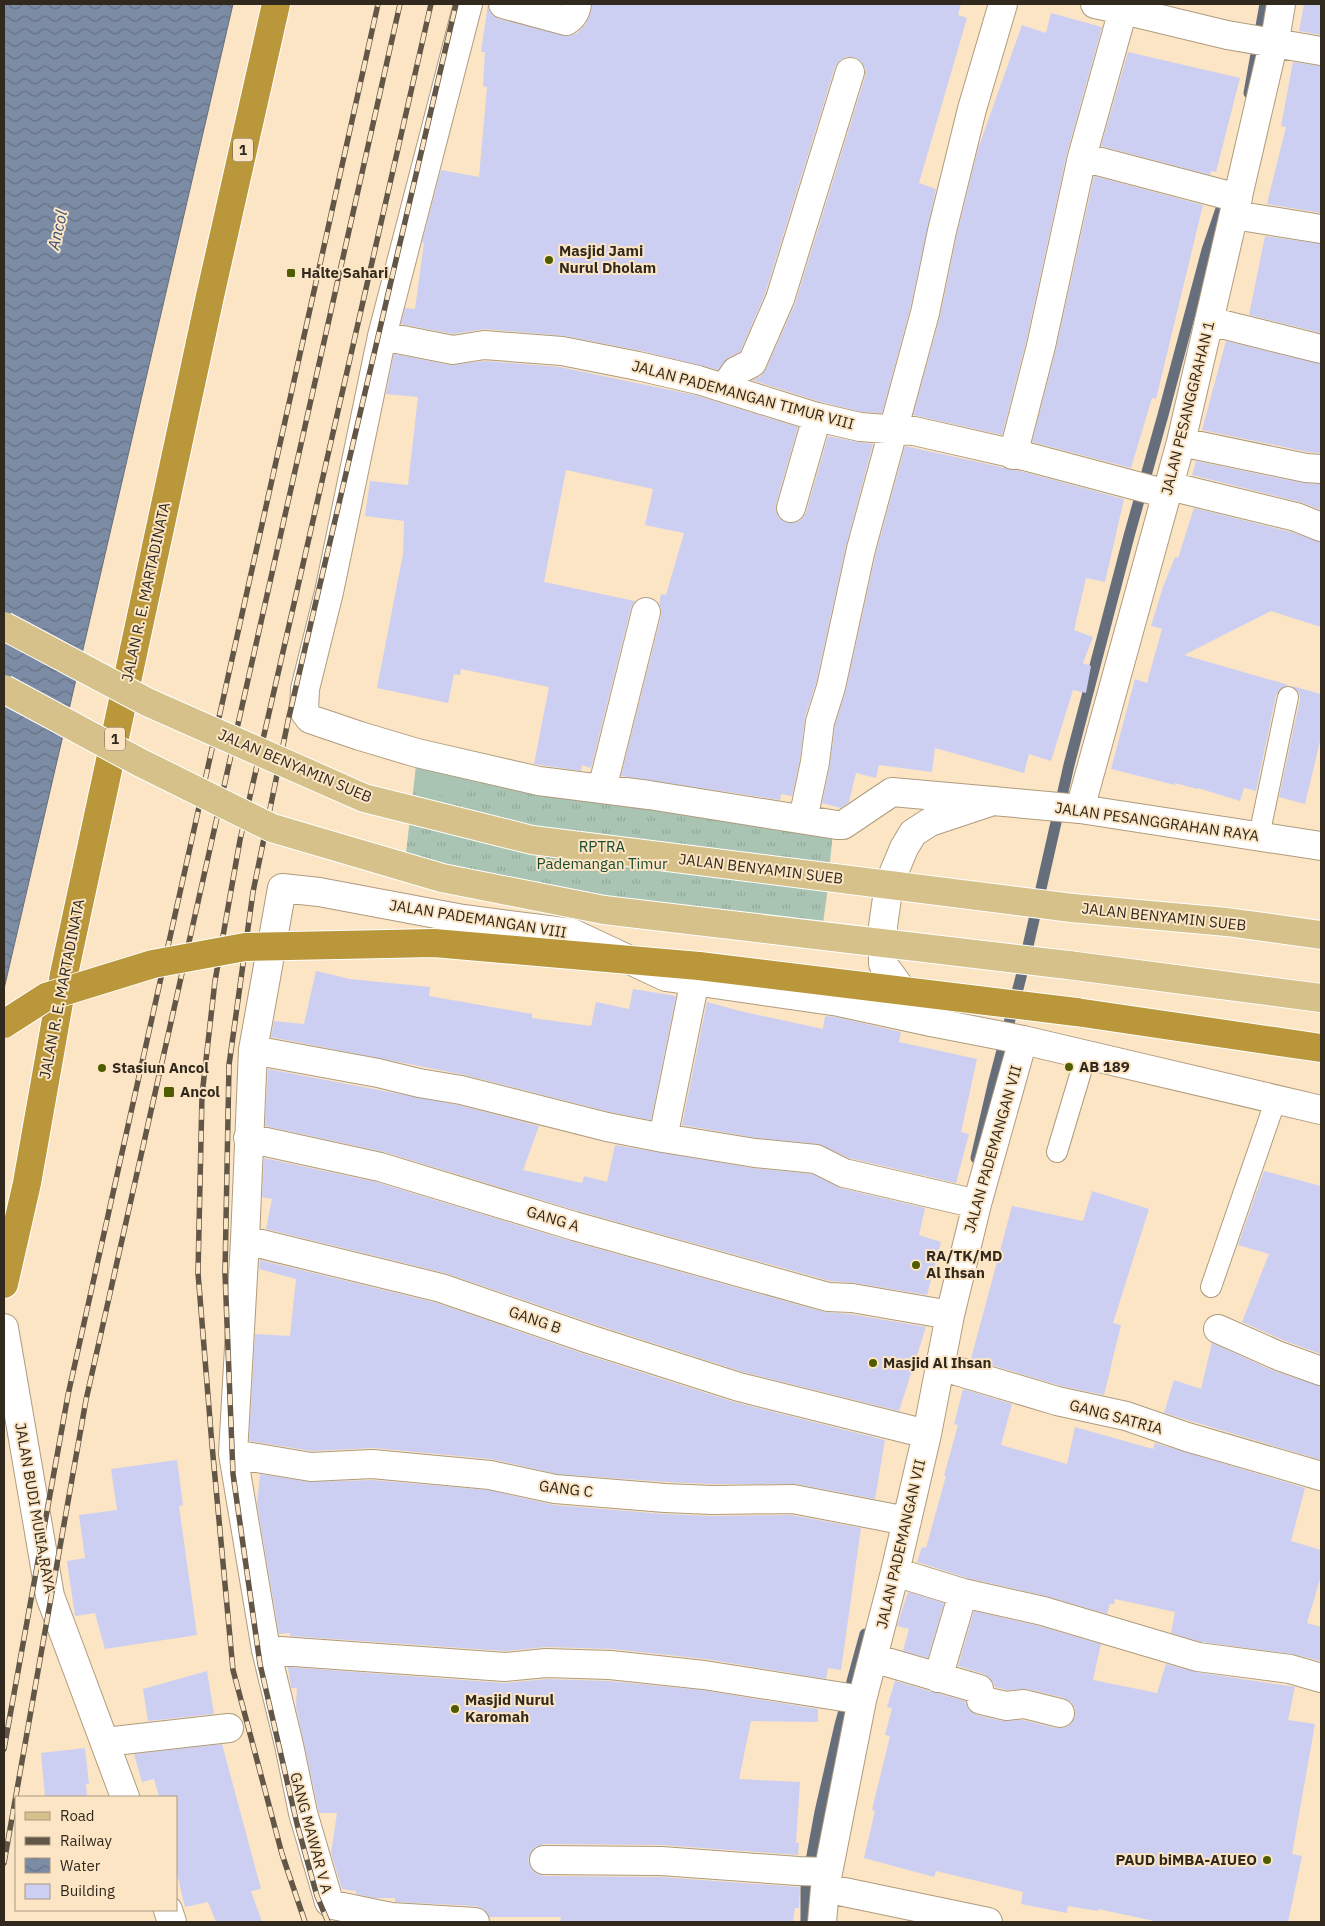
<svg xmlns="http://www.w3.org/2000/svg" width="1325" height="1926" viewBox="0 0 1325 1926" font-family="'IBM Plex Sans',sans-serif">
  <defs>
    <pattern id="grass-tufts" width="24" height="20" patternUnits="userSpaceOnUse" patternTransform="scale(1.25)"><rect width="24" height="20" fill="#a9c4b3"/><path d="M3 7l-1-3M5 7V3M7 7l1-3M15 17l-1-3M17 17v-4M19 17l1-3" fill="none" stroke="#92a89a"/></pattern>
    <pattern id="water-waves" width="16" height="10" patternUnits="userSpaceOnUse" patternTransform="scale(1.25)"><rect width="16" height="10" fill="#7c8ca4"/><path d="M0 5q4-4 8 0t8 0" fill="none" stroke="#667285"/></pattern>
  </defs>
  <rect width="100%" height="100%" fill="#fbe5c5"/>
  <path fill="url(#grass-tufts)" d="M417,757L833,830L827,894L820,946L403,879Z"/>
  <path fill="#a9c4b3" d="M421,770L469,777L464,798L418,793Z"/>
  <path fill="url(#water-waves)" stroke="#666e7c" d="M4,4H233L4,989Z"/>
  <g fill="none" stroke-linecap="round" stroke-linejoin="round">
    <path stroke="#666e7c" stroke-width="11" d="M1249,93L1265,4
      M976,1158L993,1085L1021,977L1069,765L1129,536L1163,415L1207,250L1226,194
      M806,1922V1888L820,1812L840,1725L865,1634"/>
  </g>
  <path fill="#cccff2" d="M488,4L492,15L499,19L568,36L577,33L585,25L590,15L592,4H961L958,15L967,18L919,183L936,189L910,309L882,413L862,412L821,402L752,380L760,377L766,369L795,304L865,77V69L862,62L854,57H846L840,60L835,67L765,294L740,352L729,357L718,370L642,351L565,336L485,329L453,334L401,324L405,308L415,309L424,243L422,242L441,170L479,177L487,87L483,86L485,52H481Z
    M1304,4H1321V35L1299,31Z
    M1051,13L1102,27L1067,153L1026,342L1002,435L913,415L940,317L957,234L978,149L1022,25L1046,33Z
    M1128,52L1240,78L1216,172L1211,171L1210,175L1101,146Z
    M1293,62L1321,66V213L1267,204L1286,127L1281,126Z
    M1094,176L1203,205L1156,399L1152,398L1131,468L1032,442L1056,349Z
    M1265,236L1321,244V333L1249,315Z
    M1226,341L1321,364V453L1308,452L1202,430Z
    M394,354L450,365L485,361L560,367L694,395L798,427L776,504V511L779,518L787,523H794L801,520L806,513L828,436L857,442L873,444L846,546L816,683L805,717L800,759L792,796L781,794L780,800L621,776L661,616V608L659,604L661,594L666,595L684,533L645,525L653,489L566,470L544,582L635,601L631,608L591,768L582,765L581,771L534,764L549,687L461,669L460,675L454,674L448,703L377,688L403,554L404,521L365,516L370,481L408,485L418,397L386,394Z
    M905,446L1024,472L1124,499L1105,582L1086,578L1074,630L1093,637L1083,663L1091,666L1086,693L1073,690L1051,761L1029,754L1024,773L935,748L932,772L879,765L876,778L856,773L849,802L841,808L822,803L830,765L835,725L846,690L876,553Z
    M1196,461L1303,483L1321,484V510L1300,502L1192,475Z
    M1194,508L1291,532L1321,542V627L1271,611L1184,655L1289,685L1280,689L1276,695L1256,791L1244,788L1240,801L1198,788L1197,789L1175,783V785L1111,769L1135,679L1147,683L1162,629L1151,626L1163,587L1175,557L1178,558Z
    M1292,686L1321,694V737L1305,804L1279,797L1300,699L1299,693Z
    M316,971L350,979L430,987L429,996L532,1014V1018L591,1026L596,1002L629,1009L633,989L676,996L651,1120L610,1112L465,1075L271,1037L274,1021L304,1024Z
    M707,1002L740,1011L823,1029L825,1016L836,1017L901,1032L899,1042L977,1059L961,1132L969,1134L956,1183L849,1158L818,1144L757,1138L682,1125Z
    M268,1069L458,1105L539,1126L523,1170L582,1183L584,1176L607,1182L615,1145L752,1168L812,1174L840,1188L925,1208L919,1235L941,1242L927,1295L855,1283L830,1281L578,1211L384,1152L265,1126Z
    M264,1158L376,1182L570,1241L824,1312L850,1314L926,1327L899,1411L743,1372L594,1324L445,1273L266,1229L272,1199L262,1197Z
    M1264,1171L1321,1186V1354L1285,1341L1242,1322L1269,1254L1238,1245Z
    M1092,1191L1149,1209L1113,1323L1121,1325L1104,1395L1061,1386L971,1359L1012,1206L1083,1221Z
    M260,1260L437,1303L584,1354L734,1402L885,1440L875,1499L796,1484H712L666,1482L557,1474L491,1459L373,1448L312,1451L249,1441L255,1334L290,1336L296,1279L259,1269Z
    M1212,1343L1274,1371L1321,1386V1460L1164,1413L1174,1380L1201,1389Z
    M963,1389L1012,1404L1001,1445L1067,1464L1075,1427L1153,1449L1155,1443L1305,1488L1291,1541L1321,1550V1576L1307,1623L1321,1627V1661L1292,1654L1201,1642L1171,1633L1175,1612L1115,1599L1114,1604H1110L1107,1614L1046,1596L967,1578L917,1562L922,1547L926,1548L946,1476H944L958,1425L954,1424Z
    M177,1460L183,1505L179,1506L197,1635L105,1649L95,1613L75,1616L67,1561L85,1558L79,1515L117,1510L111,1469Z
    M260,1474L309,1482L372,1480L488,1490L554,1505L664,1514L712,1516L792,1515L861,1528L841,1670L828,1668L826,1679L706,1659L612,1649L546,1647L505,1651L290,1636V1633L279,1634L257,1504Z
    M908,1592L944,1603L928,1658L903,1651L909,1629L897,1626Z
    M974,1611L1039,1626L1101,1644L1093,1680L1157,1693L1166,1664L1196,1672L1295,1687L1288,1720L1315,1724L1292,1854L1302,1856L1288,1922H1159L1098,1909V1911L1068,1906L1067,1913L1021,1904L1023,1892L936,1871L934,1877L864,1858L875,1811L872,1810L890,1736L885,1735L892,1708L887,1707L895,1681L965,1701L969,1710L977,1715L1002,1721L1023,1720L1056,1728H1064L1071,1724L1075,1717V1708L1071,1702L1064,1698L1028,1689L1007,1690L995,1687L991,1679L984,1674L958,1666Z
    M288,1667L504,1683L547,1679L609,1681L702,1690L818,1709V1722L751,1721L739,1779L800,1782L796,1843H799L798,1855L662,1845L544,1844L536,1847L531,1852L528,1859L531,1868L537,1874L544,1876L660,1877L800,1887L799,1908H795L793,1922H560L561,1917H489L484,1909L476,1906L395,1902V1898H374L356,1894V1891L342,1889L331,1853L337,1813H319L296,1706L297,1688H291Z
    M207,1671L214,1714L148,1721L143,1689Z
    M222,1744L261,1889L251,1891L262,1922H216L208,1902L185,1907L176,1869V1797H159L154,1779L142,1782L134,1754Z
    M85,1748L89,1784H86L87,1797H45L41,1753Z"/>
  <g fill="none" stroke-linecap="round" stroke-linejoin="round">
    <defs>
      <path id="lane" d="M1259,836L1288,697
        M1057,1152L1086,1055
        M1211,1287L1276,1099"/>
      <path id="street" d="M468,4L382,336L329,592L305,689L304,711L310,719L360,736L417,753L539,781L649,795L837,825H843L892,792L993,801
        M503,4L566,21C573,17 576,12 577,4
        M1095,4L1123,10L1126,4
        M1082,157L1238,198
        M1234,215L1321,229
        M1209,321L1321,349
        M382,336L453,350L484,345L562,351L638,366L698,380L817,417L860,427L914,431L1028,457L1167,494
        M724,388L736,371L752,363L780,299L850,72
        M1181,442L1306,468L1321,469
        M1013,455L1041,346L1082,157L1123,10L1227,35L1321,51
        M1169,486L1296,517L1321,527
        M791,508L817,417
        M602,789L646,612
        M1080,809L1181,442L1277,28L1281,4
        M803,819L815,762L820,722L831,687L861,549L925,313L942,231L972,109L1003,4
        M253,1050L378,1073L419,1083L461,1090L607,1127L663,1138L755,1153L816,1159L844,1173L977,1204
        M248,1138L380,1167L574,1226L828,1297L852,1298L950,1315
        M663,1138L695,980
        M245,1240L441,1288L589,1339L739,1387L927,1434
        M1218,1329L1279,1356L1321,1371
        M940,1366L1057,1401L1126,1416L1187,1437L1321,1476
        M233,1454L311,1467L372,1464L490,1475L555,1489L665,1498L712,1500L793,1499L907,1521
        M895,1572L963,1593L938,1678
        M963,1593L1043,1611L1198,1657L1290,1669L1321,1678
        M266,1650L505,1667L546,1663L610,1665L704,1675L862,1700
        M873,1658L979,1689L981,1700L1006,1706L1024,1704L1060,1713
        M105,1742L229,1728
        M544,1860L661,1861L798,1871L828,1872
        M825,1888L988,1922
        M475,1922L391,1917L333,1905L329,1902L303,1813L289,1745L266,1650L233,1454L245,1240L253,1050L282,888L319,892L463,919L572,933L666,977L839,1002L931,1022
        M822,1922L825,1888L862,1700L895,1572L927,1434L950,1315L977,1204L1023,1040"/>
      <path id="secondary" d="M1321,846L1080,809L993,801L930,822L913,833L904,848L889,884L883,926V964L902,990L931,1022L1023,1040L1321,1110
        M4,1328L50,1596L125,1797
        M168,1910L172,1922"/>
      <path id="primary" d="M1072,908L1227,922L1321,935
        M1068,965L1321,998"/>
      <path id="highway" d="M1076,1012L1321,1048
        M4,1284L27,1183L64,974L210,296L276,4"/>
    </defs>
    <use href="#lane" stroke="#b09b7d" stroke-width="22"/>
    <use href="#street" stroke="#b09b7d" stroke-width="30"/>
    <use href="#secondary" stroke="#b09b7d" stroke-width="30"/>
    <use href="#primary" stroke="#fff" stroke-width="30"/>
    <use href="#highway" stroke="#fff" stroke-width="30"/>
    <use href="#lane" stroke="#fff" stroke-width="20"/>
    <use href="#street" stroke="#fff" stroke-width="28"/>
    <use href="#secondary" stroke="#fff" stroke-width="28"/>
    <use href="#primary" stroke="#d5c189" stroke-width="28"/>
    <use href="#highway" stroke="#b9973a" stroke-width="28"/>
    <defs>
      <path id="rail" d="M4,1749L68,1395L378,4
        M4,1863L86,1400L400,4
        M305,1922L282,1854L233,1670L212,1445L198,1273L202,1095L215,981L240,840L431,4
        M328,1922L317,1896L297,1824L260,1664L233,1474L225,1273L229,1065L253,892L288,721L456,4"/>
    </defs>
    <use href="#rail" stroke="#625746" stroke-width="5.5"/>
    <use href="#rail" stroke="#fbe5c5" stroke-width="4" stroke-dasharray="11" stroke-linecap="butt"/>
    <defs>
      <path id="primary-bridge" d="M4,626L147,702L364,798L532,840L1072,908
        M4,689L139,762L272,828L442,878L604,910L1068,965"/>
      <path id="highway-bridge" d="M4,1024L46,997L153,964L245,947L434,943L699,966L1076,1012"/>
    </defs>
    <use href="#primary-bridge" stroke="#fff" stroke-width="30" stroke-linecap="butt"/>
    <use href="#highway-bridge" stroke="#fff" stroke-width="30" stroke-linecap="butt"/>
    <use href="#primary-bridge" stroke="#d5c189" stroke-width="28"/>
    <use href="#highway-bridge" stroke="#b9973a" stroke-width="28"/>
  </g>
  <g fill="#4f5d00" stroke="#fbe5c5" stroke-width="2">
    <circle cx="549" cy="260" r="5"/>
    <rect x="286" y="268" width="10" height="10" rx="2.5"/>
    <circle cx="1069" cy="1067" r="5"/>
    <circle cx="102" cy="1068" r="5"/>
    <rect x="163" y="1086" width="12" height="12" rx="2.5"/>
    <circle cx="916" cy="1265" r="5"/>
    <circle cx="873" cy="1363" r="5"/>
    <circle cx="455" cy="1709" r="5"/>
    <circle cx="1267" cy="1860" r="5"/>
  </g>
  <g text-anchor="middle" stroke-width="4" stroke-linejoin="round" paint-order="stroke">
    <g fill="#fbe5c5" stroke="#6e614f" stroke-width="1">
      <rect x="233" y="138.5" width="20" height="23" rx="4"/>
      <rect x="105" y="727.5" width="20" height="23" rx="4"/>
    </g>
    <g font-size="14" font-weight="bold" fill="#31291d">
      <text x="243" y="155">1</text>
      <text x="115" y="744">1</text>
    </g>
    <g font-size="15" font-weight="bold" fill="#31291d" stroke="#fbe5c5" text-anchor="start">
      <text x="559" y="256">Masjid Jami<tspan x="559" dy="17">Nurul Dholam</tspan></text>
      <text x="301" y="278">Halte Sahari</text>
      <text x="1079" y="1072">AB 189</text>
      <text x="112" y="1073">Stasiun Ancol</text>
      <text x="180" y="1097">Ancol</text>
      <text x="926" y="1261">RA/TK/MD<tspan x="926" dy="17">Al Ihsan</tspan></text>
      <text x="883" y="1368">Masjid Al Ihsan</text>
      <text x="465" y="1705">Masjid Nurul<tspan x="465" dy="17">Karomah</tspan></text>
      <text x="1257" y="1865" text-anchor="end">PAUD biMBA-AIUEO</text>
    </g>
    <g font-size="15" fill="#31291d" stroke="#fbe5c5">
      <text transform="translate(743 395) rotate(15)" y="5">JALAN PADEMANGAN TIMUR VIII</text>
      <text transform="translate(1188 408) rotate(-76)" y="5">JALAN PESANGGRAHAN 1</text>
      <text transform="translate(146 592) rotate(-78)" y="5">JALAN R. E. MARTADINATA</text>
      <text transform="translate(295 766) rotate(23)" y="5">JALAN BENYAMIN SUEB</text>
      <text transform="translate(1157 822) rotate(8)" y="5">JALAN PESANGGRAHAN RAYA</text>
      <text transform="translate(761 869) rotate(7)" y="5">JALAN BENYAMIN SUEB</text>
      <text transform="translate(1164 917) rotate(6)" y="5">JALAN BENYAMIN SUEB</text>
      <text transform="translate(478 919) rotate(9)" y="5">JALAN PADEMANGAN VIII</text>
      <text transform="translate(62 989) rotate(-79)" y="5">JALAN R. E. MARTADINATA</text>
      <text transform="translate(993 1149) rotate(-74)" y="5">JALAN PADEMANGAN VII</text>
      <text transform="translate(553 1219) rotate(17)" y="5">GANG A</text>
      <text transform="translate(535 1320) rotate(19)" y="5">GANG B</text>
      <text transform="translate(1116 1417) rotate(15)" y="5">GANG SATRIA</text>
      <text transform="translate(566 1489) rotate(7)" y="5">GANG C</text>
      <text transform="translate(35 1508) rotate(80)" y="5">JALAN BUDI MULIA RAYA</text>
      <text transform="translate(901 1544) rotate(-77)" y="5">JALAN PADEMANGAN VII</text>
      <text transform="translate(311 1833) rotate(75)" y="5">GANG MAWAR V A</text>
    </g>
    <g font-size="15" fill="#194b31" stroke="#fbe5c5">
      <text x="602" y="852">RPTRA<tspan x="602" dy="17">Pademangan Timur</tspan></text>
    </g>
    <g font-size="16" font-style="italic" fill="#365075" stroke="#fbe5c5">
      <text transform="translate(57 230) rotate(-77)" y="6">Ancol</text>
    </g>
  </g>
  <rect width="1325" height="1926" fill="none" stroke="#31291d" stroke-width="10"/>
  <rect x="15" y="1796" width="162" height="115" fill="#fbe5c5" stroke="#aa9a82"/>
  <rect x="25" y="1812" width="25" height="8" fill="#d5c189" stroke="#aa9a82"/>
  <text x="60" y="1821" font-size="15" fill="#31291d">Road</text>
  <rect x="25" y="1837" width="25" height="8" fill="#625746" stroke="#aa9a82"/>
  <text x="60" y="1846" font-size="15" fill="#31291d">Railway</text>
  <rect x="25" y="1858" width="25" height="15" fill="url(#water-waves)" stroke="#aa9a82"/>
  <text x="60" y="1871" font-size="15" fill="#31291d">Water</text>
  <rect x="25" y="1884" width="25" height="15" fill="#cccff2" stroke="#aa9a82"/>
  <text x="60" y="1896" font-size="15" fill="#31291d">Building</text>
</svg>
